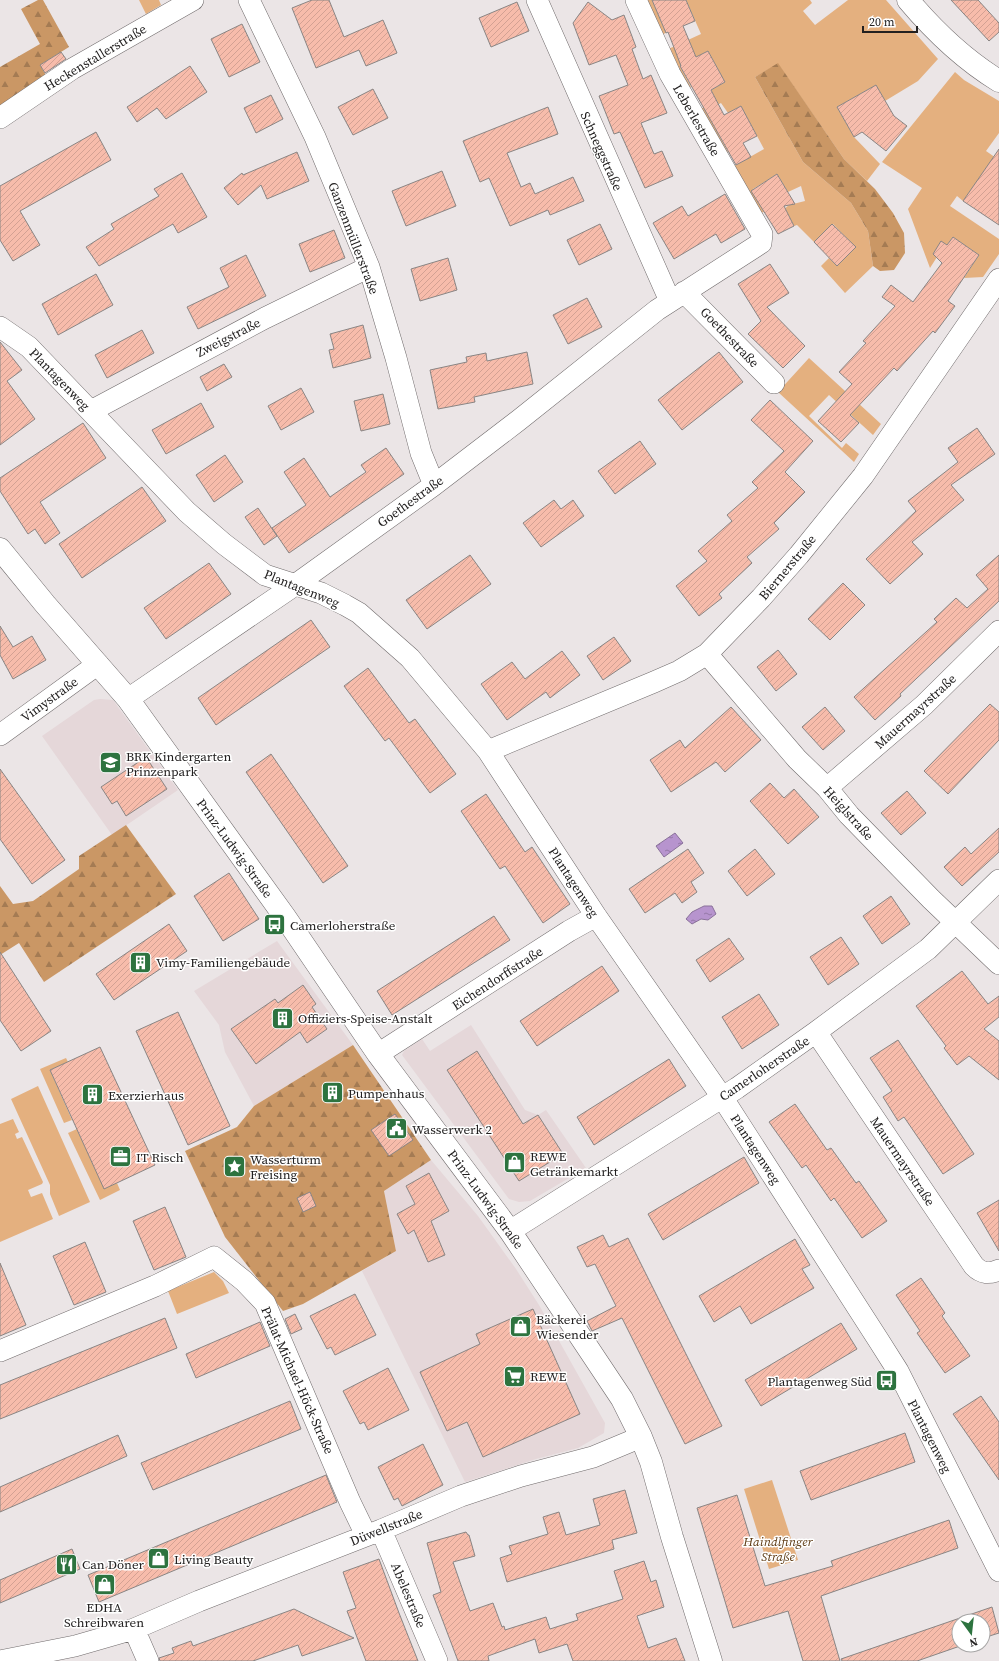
<svg xmlns="http://www.w3.org/2000/svg" width="999" height="1661" viewBox="0 0 999 1661" font-family="'Source Serif 4',serif">
  <defs>
    <pattern id="forest-firs" width="22" height="20" patternUnits="userSpaceOnUse"><rect width="22" height="20" fill="#ca9765"/><path d="M5 1l3.5 6h-7zM16 11l3.5 6h-7z" fill="#a47b53"/></pattern>
    <pattern id="water-ripples" width="26" height="14" patternUnits="userSpaceOnUse"><rect width="26" height="14" fill="#b794ce"/><path d="M2 4q2-2 4 0t4 0M15 11q2-2 4 0t4 0" fill="none" stroke="#9478a7"/></pattern>
    <pattern id="building-hatch" width="6" height="6" patternUnits="userSpaceOnUse"><rect width="6" height="6" fill="#f7bcab"/><path d="M-1 1l2-2M0 6l6-6M5 7l2-2" fill="none" stroke="#d3a193"/></pattern>
  </defs>
  <rect width="100%" height="100%" fill="#ebe5e6"/>
  <path fill="#e5d7d9" d="M100,699L113,700L178,790L112,835L42,736L94,700Z
    M277,941L353,1045L254,1106L225,1052L219,1025L194,991Z
    M471,1025L525,1110L538,1115L546,1110L586,1168L530,1201L519,1202L509,1199L402,1055L404,1051L422,1039L430,1051Z
    M431,1160L478,1216L516,1269L539,1305L605,1423L604,1433L578,1448L536,1459L465,1482L362,1271L396,1251L384,1191Z"/>
  <path fill="#e4b07f" d="M139,0H159L161,5L146,14Z
    M642,0H652L666,33L657,36Z
    M686,0H810L812,3L803,11L815,25L848,0H886L938,59L918,81L885,101L876,85L837,107L854,137L880,164L867,181L844,159L778,64L755,77L803,162L851,203L868,231L873,266L845,293L821,266L829,258L837,266L855,247L833,224L814,242L797,225L794,226L788,215L771,220L789,205L805,201L801,186L788,192L777,174L753,189L766,211L759,214L734,166L764,149L741,106L728,113L721,103L706,111L728,152L722,154L698,110L716,101L711,90L725,82L708,51L680,66L691,87L686,90L664,51L701,34Z
    M955,72L964,80L999,101V133L986,151L999,160L963,201L957,196L950,206L999,239V254L983,277L964,278L979,255L953,237L947,245L941,242L933,254L937,257L930,268L908,209L922,188L882,162Z
    M809,358L881,424L873,435L829,395L809,416L842,448L846,443L859,454L854,462L778,392Z
    M66,1058L68,1062L50,1070L72,1120L64,1123L40,1069Z
    M38,1086L90,1202L59,1216L50,1194V1185L11,1099Z
    M13,1119L19,1132L15,1134L17,1139L22,1137L43,1182L42,1184L28,1190L31,1197L42,1193L53,1219L0,1242V1124Z
    M77,1129L104,1188L117,1183L120,1190L100,1200L68,1133Z
    M214,1272L223,1281L229,1293L177,1314L168,1291Z
    M772,1480L798,1560L769,1569L744,1489Z"/>
  <path fill="url(#forest-firs)" d="M38,0H43L69,47L40,65L47,77L0,106V67L40,44L21,9Z
    M778,63L844,159L875,189L893,213L904,233L905,253L894,270L880,271L873,266L868,231L851,203L803,162L755,77Z
    M126,825L176,894L44,982L19,943L0,955V886L13,904L33,901L79,869V856Z
    M353,1045L431,1160L384,1191L396,1251L303,1304L283,1311L225,1237L185,1151L237,1127L254,1106Z"/>
  <path fill="url(#water-ripples)" stroke="#8a719a" d="M675,833L683,843L664,857L656,846Z
    M704,906H712L716,914L708,920L701,919L692,924L686,919L692,912Z"/>
  <path fill="url(#building-hatch)" stroke="#898584" d="M312,0H329L344,37L383,20L397,53L366,66L359,50L316,68L292,8Z
    M652,0H686L695,21L683,26L696,57L708,51L725,82L711,90L724,115L741,106L757,136L743,143L751,157L736,165L680,66H681L668,32L666,33Z
    M951,0H978L999,23V32L989,41Z
    M517,2L529,31L491,47L479,18Z
    M588,2L612,20L624,15L636,47L632,49L643,79L651,75L667,113L641,123L654,154L662,151L673,176L645,188L620,132L614,134L599,96L628,85L616,55L589,65L573,23Z
    M242,24L260,62L229,77L211,39Z
    M61,52L66,59L45,73L40,65Z
    M190,66L207,92L166,119L157,108L137,122L127,107Z
    M876,85L894,116L907,126L886,151L862,132L854,137L837,107Z
    M373,89L388,118L353,135L338,107Z
    M271,95L283,119L256,133L244,108Z
    M548,107L558,134L507,153L521,187L530,183L535,194L573,177L584,201L550,215L548,210L510,226L489,178L480,182L463,141Z
    M96,132L111,160L20,211L40,245L13,261L0,240V186Z
    M999,149V225L963,201Z
    M297,152L309,181L267,199L261,185L238,205L224,188L242,173L243,175Z
    M442,171L456,206L406,226L392,191Z
    M182,173L207,217L178,233L173,224L99,266L86,247L114,229L111,224L159,196L154,189Z
    M777,174L795,204L784,206L794,226L778,234L751,191Z
    M725,194L745,229L721,243L716,234L674,259L653,223L682,206L688,216Z
    M600,224L612,249L579,265L567,240Z
    M832,224L856,247L837,266L814,242Z
    M334,230L345,258L310,272L299,244Z
    M953,237L979,255L948,301L955,306L935,333L933,331L897,371L894,368L850,415L859,423L841,442L818,421L852,384L839,372L866,343L863,341L895,306L882,297L891,285L913,302L942,263L933,254L941,241L947,245Z
    M246,255L266,296L198,329L187,307L229,287L220,268Z
    M448,258L457,290L420,301L411,269Z
    M770,264L789,293L767,307L805,346L783,368L748,334L761,321L738,284Z
    M96,274L113,305L58,335L42,304Z
    M587,298L602,327L568,344L553,315Z
    M363,325L371,358L333,368L329,350L334,349L330,334Z
    M142,330L154,353L107,378L95,355Z
    M0,342L22,370L7,381L35,419L0,445Z
    M527,352L533,384L474,397L475,402L438,409L430,370L467,362L466,357L486,353L487,361Z
    M719,352L743,382L682,430L658,400Z
    M224,364L232,377L207,391L200,377Z
    M301,388L314,412L281,430L268,406Z
    M383,394L390,424L361,431L354,401Z
    M770,400L813,441L785,472L805,492L774,523L779,529L747,557L752,563L719,594L722,598L699,616L676,586L707,561L698,551L732,521L727,515L758,488L752,482L784,451L751,420Z
    M201,403L214,427L166,454L152,430Z
    M83,423L106,458L40,502L60,533L45,544L35,529L28,534L0,491V478Z
    M977,428L995,454L951,485L964,500L912,542L923,554L890,584L866,559L916,511L908,501L958,462L948,448Z
    M640,441L656,464L615,494L598,471Z
    M386,448L404,474L289,553L272,528L306,505L284,472L304,458L330,497L366,472L361,465Z
    M225,455L243,482L214,502L196,475Z
    M142,487L166,521L82,578L59,544Z
    M554,500L561,509L573,500L584,516L541,547L523,523Z
    M258,508L277,536L264,545L245,517Z
    M470,555L491,584L427,629L406,600Z
    M999,555V601L900,694L901,696L875,720L854,697L937,622L934,619L956,598L967,608L988,589L976,575Z
    M209,563L231,594L166,639L144,608Z
    M843,583L865,605L830,640L808,619Z
    M311,620L330,647L216,725L198,698Z
    M0,626L13,647L32,636L46,660L13,679L0,655Z
    M614,637L631,661L603,680L587,656Z
    M778,650L797,674L776,691L757,667Z
    M562,651L580,675L550,698L546,692L507,720L481,684L512,662L525,679Z
    M368,668L409,723L415,719L456,774L430,793L389,738L385,741L344,686Z
    M990,704L999,712V740L948,794L924,771Z
    M731,707L761,740L725,772L716,762L671,792L650,760L680,740L685,748Z
    M825,707L845,731L823,750L802,727Z
    M271,754L348,866L323,883L246,772Z
    M146,757L167,789L126,816L117,801L112,804L101,787Z
    M0,769L65,860L32,884L0,839Z
    M770,783L784,798L794,789L819,817L788,844L750,801Z
    M907,791L926,813L901,835L881,813Z
    M486,794L525,852L532,847L570,904L543,923L505,866L500,869L461,811Z
    M999,828V852L962,886L944,867L965,847L971,854Z
    M688,849L704,873L691,882L697,892L682,903L675,893L645,913L629,889Z
    M755,849L775,874L747,896L728,871Z
    M229,873L259,919L223,941L194,896Z
    M891,896L910,924L882,944L863,916Z
    M494,916L510,940L392,1015L377,991Z
    M169,924L187,951L114,1000L96,974Z
    M841,937L859,964L828,985L810,957Z
    M729,938L744,959L710,982L696,960Z
    M0,952L51,1031L21,1051L0,1020Z
    M602,966L619,991L537,1046L520,1021Z
    M962,971L988,1004L999,996V1017L984,1029L999,1041V1080L969,1056L957,1065L944,1048L946,1046L916,1006Z
    M303,985L316,1004L312,1007L327,1029L307,1043L300,1032L256,1064L231,1029L275,999L278,1003Z
    M759,994L779,1025L742,1049L722,1017Z
    M178,1012L230,1126L188,1145L136,1031Z
    M898,1040L974,1154L943,1174L904,1117L898,1121L883,1097L892,1091L870,1058Z
    M100,1047L155,1165L104,1189L50,1070Z
    M477,1051L523,1124L538,1115L563,1154L519,1181L447,1070Z
    M669,1059L686,1086L594,1145L577,1117Z
    M795,1104L827,1150L831,1148L856,1183L859,1181L887,1221L862,1238L834,1198L831,1201L806,1165L802,1168L769,1122Z
    M395,1114L413,1140L389,1156L371,1130Z
    M744,1157L759,1183L663,1240L648,1214Z
    M429,1173L449,1211L431,1221L445,1255L428,1262L414,1230L408,1234L397,1214L415,1204L406,1186Z
    M310,1192L316,1206L303,1212L297,1198Z
    M999,1200V1251L977,1213Z
    M165,1207L186,1257L154,1270L133,1221Z
    M603,1235L609,1247L628,1238L722,1426L685,1444L622,1318L592,1331L587,1321L616,1306L595,1264L587,1267L577,1247Z
    M795,1239L810,1265L802,1269L814,1288L751,1324L740,1306L714,1322L699,1296Z
    M85,1242L106,1292L74,1305L53,1256Z
    M0,1263L26,1325L0,1336Z
    M921,1278L945,1313L942,1316L970,1356L945,1373L917,1333L920,1331L896,1295Z
    M355,1294L376,1335L335,1355L331,1347L327,1349L310,1316Z
    M533,1309L580,1414L483,1457L467,1422L447,1431L420,1372L480,1344L476,1334Z
    M295,1314L302,1329L291,1334L285,1319Z
    M165,1318L177,1348L0,1419V1385Z
    M260,1322L270,1346L196,1378L186,1354Z
    M841,1323L857,1349L761,1406L745,1380Z
    M388,1368L409,1410L368,1430L364,1422L360,1424L343,1391Z
    M981,1396L999,1422V1480L953,1414Z
    M290,1401L301,1429L153,1490L141,1463Z
    M905,1433L915,1462L811,1500L800,1471Z
    M118,1435L127,1456L0,1512V1487Z
    M423,1444L443,1485L402,1506L398,1498L394,1500L378,1467Z
    M326,1475L337,1502L99,1602L88,1575Z
    M625,1490L637,1533L612,1540L614,1549L507,1582L500,1558L512,1554L509,1546L548,1534L543,1517L559,1512L566,1535L600,1525L593,1499Z
    M737,1495L765,1586L833,1566L831,1561L949,1520L958,1548L821,1596L840,1661H803L788,1611L733,1628L697,1508Z
    M466,1532L468,1535H469L475,1556L453,1562L470,1611L493,1603L502,1627L504,1626L505,1630L546,1617L550,1629L578,1620L576,1614L623,1599L614,1571L644,1561L651,1582L656,1580L664,1607L637,1616L648,1648L676,1638L685,1661H573L567,1644L539,1653L535,1639L488,1656L489,1661H458L433,1595L441,1592L427,1543Z
    M72,1549L80,1569L0,1603V1580Z
    M379,1559L399,1613L418,1661H366L347,1611L356,1608L343,1572Z
    M992,1607L999,1633L983,1638V1621H959V1645H963L917,1661H842L841,1659Z
    M294,1609L354,1638L302,1656L298,1645L253,1661H160L159,1658L174,1653L172,1648L191,1641L193,1646Z"/>
  <g fill="none" stroke-linecap="round" stroke-linejoin="round">
    <defs>
      <path id="street" d="M249,0L315,137L369,267L396,358L421,453L434,485
        M537,0L670,301
        M0,118L72,69L193,0
        M684,292L774,383
        M0,327L29,347L187,512L224,544L265,575L321,593L345,605L359,613L410,658L488,751L596,916L722,1097L879,1341L898,1371L999,1571
        M91,411L265,318L369,267
        M707,654L797,759L827,788L849,815L931,899L999,964
        M128,699L295,585L434,485L519,420L657,310L761,243L762,234L670,74L636,0
        M0,735L98,664
        M488,751L654,682L679,671L707,654L761,598L799,555L863,476L999,279
        M827,788L924,705L999,631
        M816,1032L974,1266C982,1274 989,1274 999,1270
        M378,1054L569,931L596,916
        M510,1231L737,1088L816,1032L928,949L999,880
        M0,1351L155,1286L214,1257L244,1281L265,1303L350,1502L366,1535
        M381,1530L437,1661
        M134,1629L148,1661
        M0,1661L75,1646L134,1629L199,1601L381,1530L461,1496L521,1476L593,1457L641,1437"/>
      <path id="secondary" d="M908,0C935,32 963,59 999,81
        M0,549L45,604L128,699L285,917L378,1054L510,1231L622,1399L641,1437L651,1462L672,1537L711,1661"/>
    </defs>
    <use href="#street" stroke="#706b6c" stroke-width="22"/>
    <use href="#secondary" stroke="#706b6c" stroke-width="23"/>
    <use href="#street" stroke="#fff" stroke-width="21"/>
    <use href="#secondary" stroke="#fff" stroke-width="22"/>
  </g>
  <defs>
    <symbol id="school-square" viewBox="-11 -11 22 22"><rect x="-9" y="-9" width="18" height="18" rx="4" fill="#2d733f" stroke="#fff"/><path d="M0-5L7-2L0 1L-7-2ZM-4 1L0 2.5L4 1V4Q0 6-4 4Z" fill="#fff"/></symbol>
    <symbol id="bus-square" viewBox="-11 -11 22 22"><rect x="-9" y="-9" width="18" height="18" rx="4" fill="#2d733f" stroke="#fff"/><path d="M-5-6H5V4H4V6H2V4H-2V6H-4V4H-5ZM-3.5-4V0h7V-4ZM-3.5 1.2v1.5H-2V1.2ZM2 1.2v1.5H3.5V1.2Z" fill="#fff"/></symbol>
    <symbol id="building-square" viewBox="-11 -11 22 22"><rect x="-9" y="-9" width="18" height="18" rx="4" fill="#2d733f" stroke="#fff"/><path d="M-4-6H4V6H1V3H-1V6H-4ZM-2.5-4.3h1.7v1.8h-1.7ZM.8-4.3h1.7v1.8H.8ZM-2.5-1h1.7V.8h-1.7ZM.8-1h1.7V.8H.8Z" fill="#fff"/></symbol>
    <symbol id="civic-square" viewBox="-11 -11 22 22"><rect x="-9" y="-9" width="18" height="18" rx="4" fill="#2d733f" stroke="#fff"/><path d="M-.6-6.5H3V-4.5H.6V-3L4-1V1h2V6H-6V1h2V-1L-.6-3ZM-1.2 2.5V6h2.4V2.5Z" fill="#fff"/></symbol>
    <symbol id="office-square" viewBox="-11 -11 22 22"><rect x="-9" y="-9" width="18" height="18" rx="4" fill="#2d733f" stroke="#fff"/><path d="M-6-3h4V-5.5h4V-3h4V5H-6ZM-1-4.5V-3h2v-1.5ZM-6 0V1H6V0Z" fill="#fff"/></symbol>
    <symbol id="shop-square" viewBox="-11 -11 22 22"><rect x="-9" y="-9" width="18" height="18" rx="4" fill="#2d733f" stroke="#fff"/><path d="M-5-2.5h2.3a2.7 3.5 0 0 1 5.4 0H5L5.5 6h-11ZM-1.5-2.5h3a1.5 2.3 0 0 0-3 0Z" fill="#fff"/></symbol>
    <symbol id="sight-square" viewBox="-11 -11 22 22"><rect x="-9" y="-9" width="18" height="18" rx="4" fill="#2d733f" stroke="#fff"/><path d="M0-6L1.8-2.2L6-1.7L2.9 1.2L3.7 5.4L0 3.3L-3.7 5.4L-2.9 1.2L-6-1.7L-1.8-2.2Z" fill="#fff"/></symbol>
    <symbol id="supermarket-square" viewBox="-11 -11 22 22"><rect x="-9" y="-9" width="18" height="18" rx="4" fill="#2d733f" stroke="#fff"/><path d="M-6-5.5h2.5l.6 2H6L4.5 2H-2.5L-4.4-4H-6ZM-1.5 3.2a1.3 1.3 0 1 0 .1 0ZM3 3.2a1.3 1.3 0 1 0 .1 0Z" fill="#fff"/></symbol>
    <symbol id="restaurant-square" viewBox="-11 -11 22 22"><rect x="-9" y="-9" width="18" height="18" rx="4" fill="#2d733f" stroke="#fff"/><path d="M-5-6h1v4h1v-4h1v4h1v-4h1v5L-1.5 .5V6h-2V.5L-5-1ZM5-6V6H3V1.5H1.5Q1.5-4 5-6Z" fill="#fff"/></symbol>
  </defs>
  <g fill-rule="evenodd">
    <use href="#school-square" x="98" y="750" width="25" height="25"/>
    <use href="#bus-square" x="262" y="912" width="25" height="25"/>
    <use href="#building-square" x="128" y="950" width="25" height="25"/>
    <use href="#building-square" x="270" y="1006" width="25" height="25"/>
    <use href="#building-square" x="320" y="1080" width="25" height="25"/>
    <use href="#building-square" x="80" y="1082" width="25" height="25"/>
    <use href="#civic-square" x="384" y="1116" width="25" height="25"/>
    <use href="#office-square" x="108" y="1144" width="25" height="25"/>
    <use href="#shop-square" x="502" y="1150" width="25" height="25"/>
    <use href="#sight-square" x="222" y="1154" width="25" height="25"/>
    <use href="#shop-square" x="508" y="1314" width="25" height="25"/>
    <use href="#supermarket-square" x="502" y="1364" width="25" height="25"/>
    <use href="#bus-square" x="874" y="1368" width="25" height="25"/>
    <use href="#shop-square" x="146" y="1546" width="25" height="25"/>
    <use href="#restaurant-square" x="54" y="1552" width="25" height="25"/>
    <use href="#shop-square" x="92" y="1572" width="25" height="25"/>
  </g>
  <g text-anchor="middle" stroke-width="3" stroke-linejoin="round" paint-order="stroke">
    <g font-size="13" fill="#222020" stroke="#fff">
      <text transform="translate(95 57) rotate(-31)" y="5">Heckenstallerstraße</text>
      <text transform="translate(697 120) rotate(60)" y="5">Leberlestraße</text>
      <text transform="translate(602 151) rotate(66)" y="5">Schneggstraße</text>
      <text transform="translate(354 238) rotate(69)" y="5">Ganzenmüllerstraße</text>
      <text transform="translate(228 337) rotate(-27)" y="5">Zweigstraße</text>
      <text transform="translate(730 337) rotate(46)" y="5">Goethestraße</text>
      <text transform="translate(60 379) rotate(46)" y="5">Plantagenweg</text>
      <text transform="translate(410 501) rotate(-36)" y="5">Goethestraße</text>
      <text transform="translate(787 567) rotate(-50)" y="5">Biernerstraße</text>
      <text transform="translate(302 588) rotate(22)" y="5">Plantagenweg</text>
      <text transform="translate(49 699) rotate(-36)" y="5">Vimystraße</text>
      <text transform="translate(915 711) rotate(-42)" y="5">Mauermayrstraße</text>
      <text transform="translate(849 813) rotate(48)" y="5">Heiglstraße</text>
      <text transform="translate(235 848) rotate(54)" y="5">Prinz-Ludwig-Straße</text>
      <text transform="translate(574 882) rotate(57)" y="5">Plantagenweg</text>
      <text transform="translate(497 978) rotate(-33)" y="5">Eichendorffstraße</text>
      <text transform="translate(764 1068) rotate(-34)" y="5">Camerloherstraße</text>
      <text transform="translate(756 1149) rotate(57)" y="5">Plantagenweg</text>
      <text transform="translate(903 1161) rotate(56)" y="5">Mauermayrstraße</text>
      <text transform="translate(486 1199) rotate(54)" y="5">Prinz-Ludwig-Straße</text>
      <text transform="translate(298 1380) rotate(66)" y="5">Prälat-Michael-Höck-Straße</text>
      <text transform="translate(930 1436) rotate(63)" y="5">Plantagenweg</text>
      <text transform="translate(386 1527) rotate(-22)" y="5">Düwellstraße</text>
      <text transform="translate(409 1595) rotate(67)" y="5">Abelestraße</text>
    </g>
    <g font-size="13" fill="#222020" stroke="#fff" text-anchor="start">
      <text x="126" y="761">BRK Kindergarten<tspan x="126" dy="15">Prinzenpark</tspan></text>
      <text x="290" y="930">Camerloherstraße</text>
      <text x="156" y="967">Vimy-Familiengebäude</text>
      <text x="298" y="1023">Offiziers-Speise-Anstalt</text>
      <text x="348" y="1098">Pumpenhaus</text>
      <text x="108" y="1100">Exerzierhaus</text>
      <text x="412" y="1134">Wasserwerk 2</text>
      <text x="530" y="1161">REWE<tspan x="530" dy="15">Getränkemarkt</tspan></text>
      <text x="136" y="1162">IT Risch</text>
      <text x="250" y="1164">Wasserturm<tspan x="250" dy="15">Freising</tspan></text>
      <text x="536" y="1324">Bäckerei<tspan x="536" dy="15">Wiesender</tspan></text>
      <text x="530" y="1381">REWE</text>
      <text x="872" y="1386" text-anchor="end">Plantagenweg Süd</text>
      <text x="174" y="1564">Living Beauty</text>
      <text x="82" y="1569">Can Döner</text>
      <text x="104" y="1612" text-anchor="middle">EDHA<tspan x="104" dy="15">Schreibwaren</tspan></text>
    </g>
    <g font-size="13" font-style="italic" fill="#5e3b14" stroke="#fff">
      <text x="778" y="1546">Haindlfinger<tspan x="778" dy="15">Straße</tspan></text>
    </g>
  </g>
  <g transform="translate(971 1633) rotate(165)"><circle r="19" fill="#ffffff" stroke="#a7a6a6"/>
  <path d="M0-3L7 15L0 10L-7 15Z" fill="#2d733f"/>
  <text y="-6" font-size="11" font-weight="bold" text-anchor="middle" fill="#222020">N</text>
  </g>
  <path d="M863 26v6h54v-6" fill="none" stroke="#222020" stroke-width="2"/>
  <text x="869" y="26" font-size="12" fill="#222020" stroke="#ffffff" stroke-width="3" paint-order="stroke">20 m</text>
</svg>
